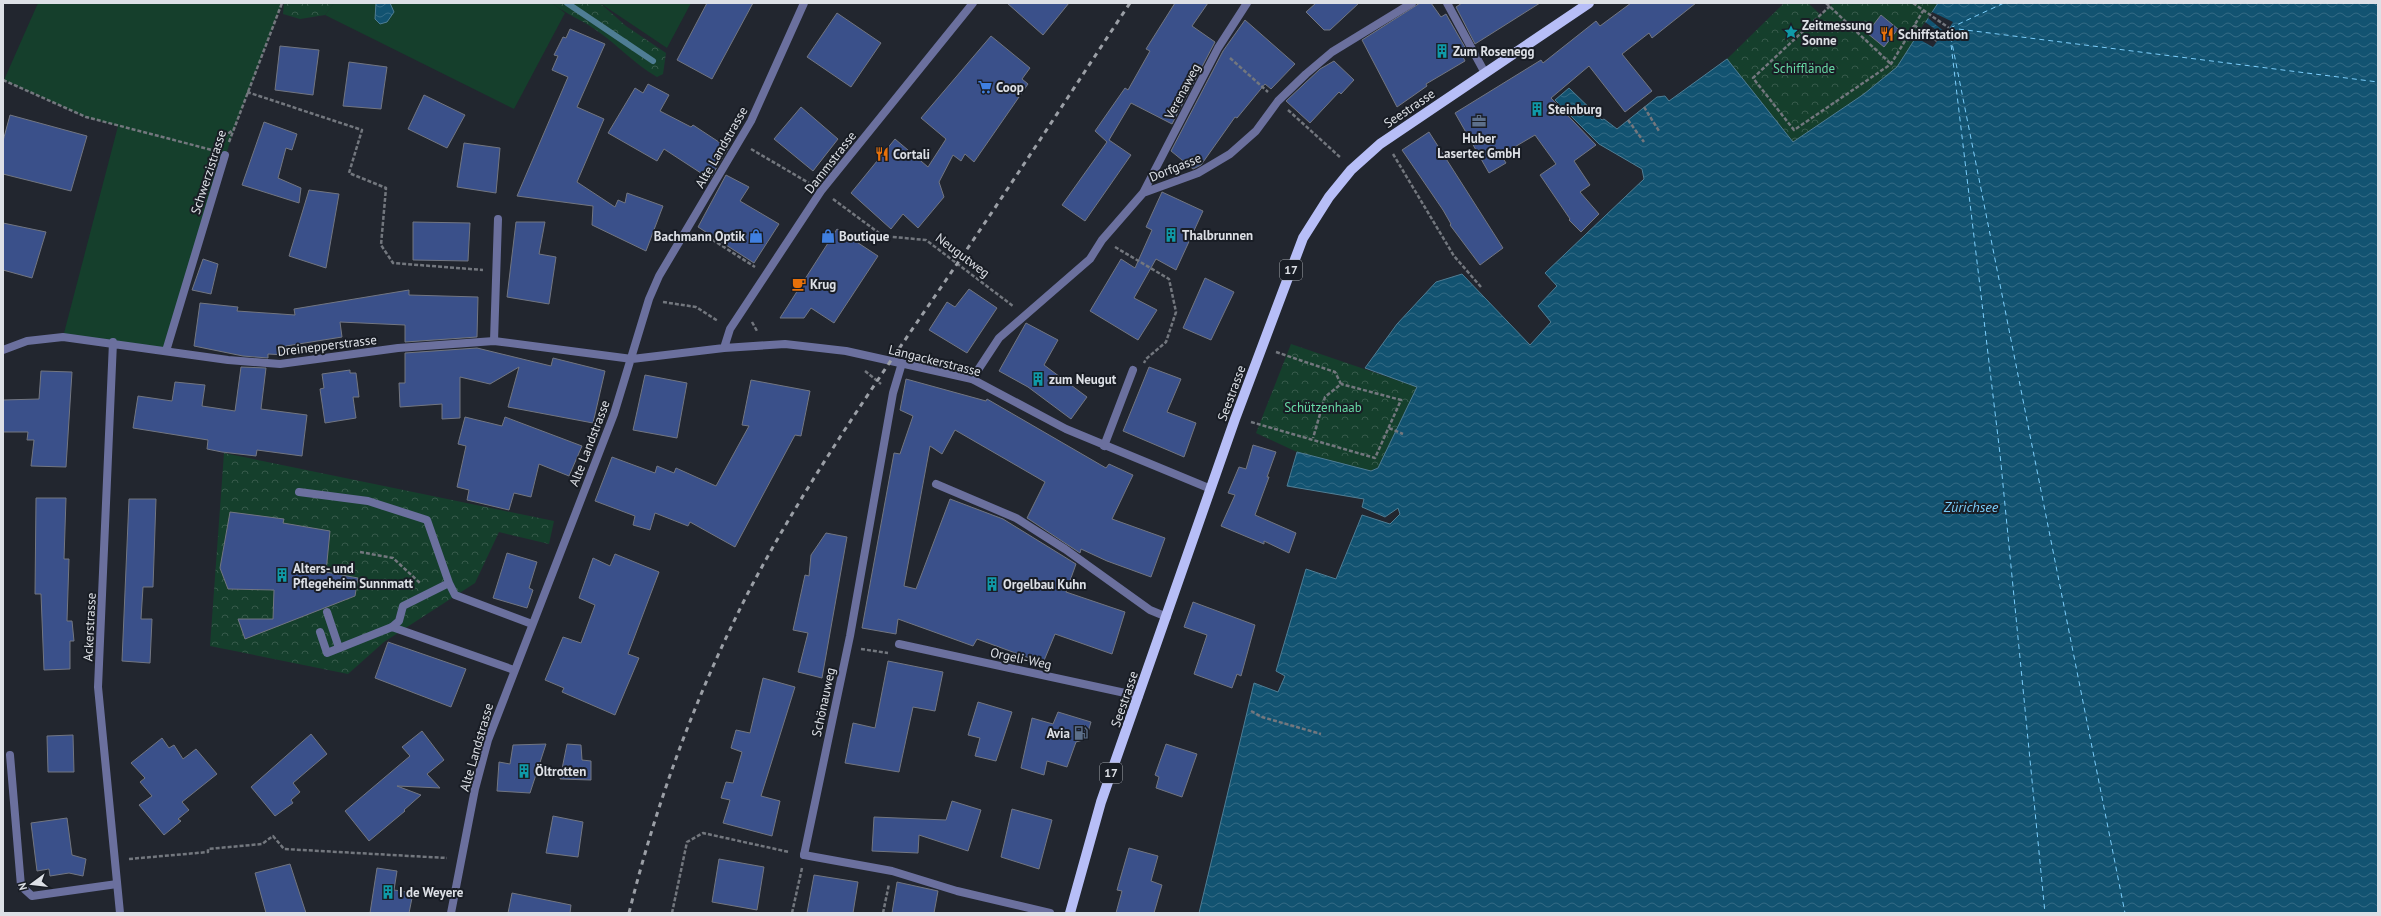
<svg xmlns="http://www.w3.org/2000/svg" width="2381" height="916" viewBox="0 0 2381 916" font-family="'PT Sans',sans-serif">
  <defs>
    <pattern id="forest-crowns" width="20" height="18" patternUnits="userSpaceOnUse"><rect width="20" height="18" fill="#153f2c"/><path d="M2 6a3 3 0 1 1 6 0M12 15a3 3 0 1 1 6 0" fill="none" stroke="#375a4b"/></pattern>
    <pattern id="water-waves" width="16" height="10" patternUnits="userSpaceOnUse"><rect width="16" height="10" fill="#125371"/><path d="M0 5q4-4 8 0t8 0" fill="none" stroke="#346b85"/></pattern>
  </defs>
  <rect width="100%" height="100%" fill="#22262f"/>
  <path fill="#153f2c" d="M38,3H282L234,129L166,351L63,337L118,126L86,117L4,80Z
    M334,3H552L565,13L514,109L325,15Z
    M600,3H691L667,48Z"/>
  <path fill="url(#forest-crowns)" d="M284,3H334L325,15L300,19L283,14Z
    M552,3H600L626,26L666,53L663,74L657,77C634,64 618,45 596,30C582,20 566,14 552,3Z
    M1784,3H1808L1821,15L1833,3H1938L1897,67L1864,94L1793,142L1727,59Z
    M1291,344L1417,387L1379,467L1371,471L1297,452L1256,433Z
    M224,453L554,521L549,544L499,532L475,583L384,642L348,674L210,646Z"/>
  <path fill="url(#water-waves)" stroke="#4f7d94" d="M376,3H390L394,12L387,22L380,24L375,19Z
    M1938,3H2378V913H1199L1254,683L1278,692L1285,676L1276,671L1306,569L1336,579L1362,515L1390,524L1400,514L1398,508L1385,517L1362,507L1364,499L1287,486L1297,452L1371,471L1378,468L1417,387L1365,368L1397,324L1436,282L1462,274L1530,345L1551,322L1538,306L1557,286L1545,273L1644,179L1642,169L1599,144L1555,100L1569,88L1602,120L1604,119L1617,129L1657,97L1665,96L1669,101L1727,59L1793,142L1864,94L1897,67Z"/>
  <path fill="#22262f" d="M1932,12L1953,22L1946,33L1928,18Z
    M1925,22L1942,34L1933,47L1915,37Z"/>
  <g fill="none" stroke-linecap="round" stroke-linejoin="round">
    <path stroke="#4f7d94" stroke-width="6" d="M567,3L653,61"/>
    <path stroke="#7acdfa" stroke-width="1" stroke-dasharray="5 4" stroke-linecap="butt" d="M1949,28L2125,913
      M1950,28L2378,82
      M1950,28L2004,3
      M1950,36L2000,454L2045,913"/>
  </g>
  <path fill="#3a508a" stroke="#727681" d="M707,3H753L712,79L677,60Z
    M1007,3H1069L1043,35Z
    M1175,3H1208L1192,26L1215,42L1172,124L1131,103L1109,140L1131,155L1085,221L1062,205L1107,142L1095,131L1125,88L1128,90L1150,51L1146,49Z
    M1316,3H1359L1330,30H1324L1306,12Z
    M1420,3H1431L1441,17L1446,14L1466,49L1461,53L1465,61L1426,84L1427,86L1397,107L1362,40Z
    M1462,3H1540L1475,44L1456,7Z
    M1631,3H1696L1652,38L1649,33L1622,54L1652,91L1625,112L1589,66L1551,98L1596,145L1574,161L1590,185L1580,192L1599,214L1581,232L1569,220L1570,219L1540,175L1556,164L1535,135L1501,155L1506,163L1489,173L1455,113L1541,60L1543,63L1596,21L1600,26Z
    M837,13L881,43L851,87L807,57Z
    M1881,15L1898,29L1884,47L1867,33Z
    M1245,20L1295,64L1271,89L1265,84L1237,118L1235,117L1201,165L1193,169L1171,151L1223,51Z
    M570,29L605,44L577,107L604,119L577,182L615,207L618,200L625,203L627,193L663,206L646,251L592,225L593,206L517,196L568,77L552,70L558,56L554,55L563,37L566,38Z
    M991,36L1030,68L1022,79L1028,84L974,162L965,154L961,161L953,155L939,182L944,197L918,228L903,214L891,229L851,193L895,139L928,167L946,139L921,118Z
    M280,46L319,50L313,95L275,90Z
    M1334,61L1354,80L1341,94L1339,92L1310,123L1286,101L1320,69Z
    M349,62L387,67L381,109L343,106Z
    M648,84L669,95L660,111L691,127L693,125L728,148L710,179L664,149L657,161L608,133L635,88L643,93Z
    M424,95L465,115L447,148L408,129Z
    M801,107L838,139L813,171L774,139Z
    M10,115L87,136L71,191L3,174V141Z
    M264,122L297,134L292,150L286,148L278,178L301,188L299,203L242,185Z
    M1429,132L1503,248L1480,265L1450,225L1451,224L1443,210L1402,150Z
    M464,143L500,148L496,193L457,187Z
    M726,175L749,187L740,201L779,224L754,263L698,227Z
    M309,190L339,194L326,268L289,256Z
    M1162,192L1203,211L1176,270L1156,259L1134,298L1157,310L1138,340L1090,311L1121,259L1135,268L1152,230L1146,227Z
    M413,222L470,223L468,261L413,260Z
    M516,222H545L539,254L556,257L549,304L507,297Z
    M3,223L46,232L32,278L3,270Z
    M837,229L878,256L834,323L811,308L804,318H780Z
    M203,259L218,264L211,294L192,290Z
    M1205,278L1234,292L1211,340L1183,328Z
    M969,289L997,308L967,353L929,330L947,302L955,307Z
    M409,290V295L478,297L477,337L405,342V325L340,322L342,337L286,346L285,355L268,354V358L243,356L194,346L200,303L238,307L237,311L295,315L294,309Z
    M1026,323L1058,340L1044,365L1087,397L1071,419L1028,387L999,371Z
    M477,348L551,366L553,358L605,371L593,423L508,407L519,367L490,384L460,377V418L442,419V404L400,407L399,383H405V353Z
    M241,367L266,368L261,409L307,415L302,456L257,450L256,456L222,452L207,449L208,440L133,428L138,396L172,401L175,382L205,385L202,406L235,411Z
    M1149,367L1181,379L1167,412L1196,423L1184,457L1123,431Z
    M350,370V373H356L359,397H353L356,418L325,423L320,389L324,388L322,374Z
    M41,371L72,372L66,467L31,466L34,440H27L28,432H3V400L39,399Z
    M645,375L687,383L677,438L633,430Z
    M906,379L986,401L987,399L1106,468L1109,464L1133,475L1112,519L1165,538L1151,577L1107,561L1081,549L1080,553L1027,518L1045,482L955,430L942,454L930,446L904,586L916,589L950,499L1003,519L1076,564L1066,592L1125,612L1112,654L1055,634L1043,663L977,639L973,646L898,619L896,634L862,628L894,453L900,454L913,416L900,410Z
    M751,380L810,391L801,436L795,435L735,547L690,522L688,526L655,513L650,530L633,525L635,516L595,501L612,457L655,473L657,466L674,473L676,468L716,486L749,426L742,425Z
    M465,417L502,426L505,417L582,446L569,476L539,464L531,497L514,493L509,510L467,500L469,490L457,487L466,446L458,444Z
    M1253,445L1276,452L1267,477H1269L1255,515L1296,533L1289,553L1264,541V544L1221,526L1235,495L1228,493L1239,467L1246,469Z
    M36,498H66L64,559H69L67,621H72L74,641H70V669L44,670L41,594H35Z
    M129,499H156L153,587H143L141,619H152L150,663L122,661Z
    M230,512L284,519L283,523L330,531L326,572L358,578L355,596L245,639L238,619H273L274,590L228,589L220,568Z
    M826,533L847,537L822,678L798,672L808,633L793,630L805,575L809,576L811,555Z
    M507,553L537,562L529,588L533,590L527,608L493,598Z
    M615,554L659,572L628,654L639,658L615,715L562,692L564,688L545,680L563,637L581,643L595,605L579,598L593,558L610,566Z
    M1193,602L1255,625L1241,676L1237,674L1232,688L1194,674L1207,635L1184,627Z
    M388,642L466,669L451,707L375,678Z
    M888,661L943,672L935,711L913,707L899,772L845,763L853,723L875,728Z
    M763,678L795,687L761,796L780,801L772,836L723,823L730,800L721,798L726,782L733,783L742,752L731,748L736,730L750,733Z
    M978,702L1012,712L996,761L975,756L980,738L968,735Z
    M1058,712L1091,722L1086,739L1076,742L1067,767L1047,761L1044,775L1021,768L1032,718L1053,724Z
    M422,731L444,760L427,774L440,788L397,786L421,795L404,810L405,811L369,841L345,811L410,756L402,747Z
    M311,734L327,754L293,783L300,792L291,800L293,803L275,816L251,787Z
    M73,735L74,772H48L47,736Z
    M162,738L169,748L174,745L183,759L196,749L217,774L182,802L189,810L178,819L181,821L164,835L139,805L152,796L140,782L145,778L131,763Z
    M546,744L530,793L497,791L499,762L510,764L513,745Z
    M567,744L581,745L582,760L591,761V780L560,779Z
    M1166,744L1197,754L1182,797L1156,788L1159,777L1155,775Z
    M952,801L981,810L968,851L919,835L918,853L872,851L874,817L946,820Z
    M1012,809L1052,820L1039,869L1001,857Z
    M553,816L583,822L578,857L546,853Z
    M67,818L72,855L86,859L83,876L69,873L50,876L49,869L37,871L31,823Z
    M1129,848L1158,856L1151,881L1162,885L1154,913H1116L1122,891L1117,890Z
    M719,859L764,867L757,910L712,902Z
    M290,864L306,913H266L255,873Z
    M377,868L397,871L394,890L413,893L409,913H370Z
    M814,875L858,882L853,913H807Z
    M897,882L938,891L934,913H892Z
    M512,893L571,905L570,913H508Z"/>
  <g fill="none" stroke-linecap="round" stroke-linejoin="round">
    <path stroke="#73777e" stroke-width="2.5" stroke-dasharray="4 2" stroke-linecap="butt" d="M1826,3L1891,64
      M1913,3L1949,28
      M1830,6L1753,78L1794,130L1891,64L1923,11
      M1914,25L1937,41
      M1230,58L1268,92
      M3,80L86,117L212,150
      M247,92L362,130L349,173L386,188L381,245L393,263L483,270
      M1644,107L1659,131
      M1288,110L1341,158
      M1628,120L1644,142
      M219,141L234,129
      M229,142L282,3
      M751,149L809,183
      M1393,154L1454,256L1481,287
      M833,199L883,236L926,240L1013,306
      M702,233L755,267
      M1115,247L1169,279L1176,312L1166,342L1146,359L1144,363
      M663,302L696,307L718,321
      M752,322L757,331
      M1276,352L1335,372L1341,384L1325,397L1313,438
      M865,371L881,384
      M1251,422L1375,458L1401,400L1341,384
      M1389,428L1403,434
      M360,552L393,558L420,583
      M861,649L888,653
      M1251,711L1262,717L1321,734
      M129,859L208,852V849L262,844L273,836L284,849L447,858
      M672,913L687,842L703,833L789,852
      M792,913L802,868
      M883,913L889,884"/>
    <path stroke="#6b709e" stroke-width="8" d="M494,341L498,219
      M1104,446L1133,370
      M936,484L1016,518L1065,549L1150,610L1167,617
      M320,632L327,653L392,627L514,670
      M10,755L21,886L32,896L117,884
      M804,855L892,871L957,891L1050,913"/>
    <path stroke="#6b709e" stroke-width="8" d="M1143,193L1218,48L1247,3
      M972,379L999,338L1090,259L1102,240L1143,193L1198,173L1230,154L1256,131L1278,101L1306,74L1332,52L1412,3
      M299,492L368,501L427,520L449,583
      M327,612L339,648
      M392,627L399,621L403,606L449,583L455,595L532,624"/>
    <path stroke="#6b709e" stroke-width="8" d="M1447,3L1485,73
      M113,342L98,687L120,913
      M724,348L730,329L821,191L973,3
      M3,350L27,341L63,337L228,360L280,364L398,348L494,341L632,359L724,348L785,344L846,351L972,379L1066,429L1211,489
      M166,351L225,155
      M899,644L1139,696
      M804,855L850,636L893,393L902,363
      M451,913L475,789L488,740L614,414L649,299L659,276L751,121L804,3"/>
    <path stroke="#b7bef7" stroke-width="10" d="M1070,913L1101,802L1235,419L1303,238L1329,197L1351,170L1380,144L1589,3"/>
    <path stroke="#9b9fa6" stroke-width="3" stroke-dasharray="5 5" stroke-linecap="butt" d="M629,913C657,800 697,692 750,589C810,475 886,368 959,261C1017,176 1073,89 1130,3"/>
  </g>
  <defs>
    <symbol id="sight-bare" viewBox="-9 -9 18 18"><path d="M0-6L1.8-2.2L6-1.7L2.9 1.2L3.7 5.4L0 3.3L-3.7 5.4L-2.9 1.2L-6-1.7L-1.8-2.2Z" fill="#0f9aa8" stroke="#191d25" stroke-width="2.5" paint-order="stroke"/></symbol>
    <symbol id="restaurant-bare" viewBox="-9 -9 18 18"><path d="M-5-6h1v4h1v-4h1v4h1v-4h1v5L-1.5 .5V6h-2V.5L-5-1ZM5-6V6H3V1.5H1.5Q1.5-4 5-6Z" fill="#e8710a" stroke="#191d25" stroke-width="2.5" paint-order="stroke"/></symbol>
    <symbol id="building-bare" viewBox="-9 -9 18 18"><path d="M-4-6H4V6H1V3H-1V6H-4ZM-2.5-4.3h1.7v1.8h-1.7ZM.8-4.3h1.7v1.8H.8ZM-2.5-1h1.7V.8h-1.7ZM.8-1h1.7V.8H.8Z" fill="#0f9aa8" stroke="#191d25" stroke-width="2.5" paint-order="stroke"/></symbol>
    <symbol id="supermarket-bare" viewBox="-9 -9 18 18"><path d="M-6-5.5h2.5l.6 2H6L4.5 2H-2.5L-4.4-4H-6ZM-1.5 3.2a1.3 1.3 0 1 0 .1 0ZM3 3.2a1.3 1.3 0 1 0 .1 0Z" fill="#3f7fe0" stroke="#191d25" stroke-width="2.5" paint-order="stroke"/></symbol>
    <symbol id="office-bare" viewBox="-9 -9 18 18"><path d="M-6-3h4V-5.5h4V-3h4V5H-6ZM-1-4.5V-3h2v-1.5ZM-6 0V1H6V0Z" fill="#5c6f8a" stroke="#191d25" stroke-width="2.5" paint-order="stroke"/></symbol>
    <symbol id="shop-bare" viewBox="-9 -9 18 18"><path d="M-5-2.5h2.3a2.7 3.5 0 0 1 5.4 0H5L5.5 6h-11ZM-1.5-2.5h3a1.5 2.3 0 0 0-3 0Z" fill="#3f7fe0" stroke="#191d25" stroke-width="2.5" paint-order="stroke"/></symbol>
    <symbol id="cafe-bare" viewBox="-9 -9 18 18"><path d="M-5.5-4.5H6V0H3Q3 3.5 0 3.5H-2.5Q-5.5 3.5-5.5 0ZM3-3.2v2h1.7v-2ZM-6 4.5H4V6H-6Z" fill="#e8710a" stroke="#191d25" stroke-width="2.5" paint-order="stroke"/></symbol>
    <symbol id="fuel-bare" viewBox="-9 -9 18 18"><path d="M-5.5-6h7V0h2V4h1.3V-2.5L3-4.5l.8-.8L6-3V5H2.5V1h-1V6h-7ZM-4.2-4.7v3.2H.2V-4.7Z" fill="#5c6f8a" stroke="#191d25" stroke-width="2.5" paint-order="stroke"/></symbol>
  </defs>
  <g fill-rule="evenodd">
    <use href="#sight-bare" x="1781" y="22" width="20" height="20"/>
    <use href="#restaurant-bare" x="1877" y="24" width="20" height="20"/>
    <use href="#building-bare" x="1432" y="41" width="20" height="20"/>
    <use href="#supermarket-bare" x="975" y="77" width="20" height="20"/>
    <use href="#building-bare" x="1527" y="99" width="20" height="20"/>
    <use href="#office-bare" x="1469" y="111" width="20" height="20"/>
    <use href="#restaurant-bare" x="872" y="144" width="20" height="20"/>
    <use href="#building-bare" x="1161" y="225" width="20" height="20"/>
    <use href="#shop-bare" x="746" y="226" width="20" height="20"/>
    <use href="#shop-bare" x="818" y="226" width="20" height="20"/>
    <use href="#cafe-bare" x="789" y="274" width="20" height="20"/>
    <use href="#building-bare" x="1028" y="369" width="20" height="20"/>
    <use href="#building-bare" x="272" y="565" width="20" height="20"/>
    <use href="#building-bare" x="982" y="574" width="20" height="20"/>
    <use href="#fuel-bare" x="1071" y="723" width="20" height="20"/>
    <use href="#building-bare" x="514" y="761" width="20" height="20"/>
    <use href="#building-bare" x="378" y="882" width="20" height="20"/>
  </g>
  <g text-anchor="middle" stroke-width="4" stroke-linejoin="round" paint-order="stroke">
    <g fill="#191d25" stroke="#a2a6ac" stroke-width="1">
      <rect x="1280" y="260" width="22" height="20" rx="3"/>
      <rect x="1100" y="763" width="22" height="20" rx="3"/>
    </g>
    <g font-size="12" font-weight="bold" fill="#dde0e6">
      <text x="1291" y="274">17</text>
      <text x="1111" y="777">17</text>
    </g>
    <g font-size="13" font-weight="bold" fill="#dde0e6" stroke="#191d25" text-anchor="start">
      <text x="1802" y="30">Zeitmessung<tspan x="1802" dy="15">Sonne</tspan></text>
      <text x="1898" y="39">Schiffstation</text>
      <text x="1453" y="56">Zum Rosenegg</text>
      <text x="996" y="92">Coop</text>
      <text x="1548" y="114">Steinburg</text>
      <text x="1479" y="143" text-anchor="middle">Huber<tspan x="1479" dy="15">Lasertec GmbH</tspan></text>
      <text x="893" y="159">Cortali</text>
      <text x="1182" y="240">Thalbrunnen</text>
      <text x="745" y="241" text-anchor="end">Bachmann Optik</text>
      <text x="839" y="241">Boutique</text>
      <text x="810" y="289">Krug</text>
      <text x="1049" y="384">zum Neugut</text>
      <text x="293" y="573">Alters- und<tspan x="293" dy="15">Pflegeheim Sunnmatt</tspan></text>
      <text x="1003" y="589">Orgelbau Kuhn</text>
      <text x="1070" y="738" text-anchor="end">Avia</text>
      <text x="535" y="776">Öltrotten</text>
      <text x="399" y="897">I de Weyere</text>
    </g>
    <g font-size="13" fill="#67d8a4" stroke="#191d25">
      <text x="1804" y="73">Schifflände</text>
      <text x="1323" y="412">Schützenhaab</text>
    </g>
    <g font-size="13" fill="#dde0e6" stroke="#191d25">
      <text transform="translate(1182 91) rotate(-62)" y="5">Verenaweg</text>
      <text transform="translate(1409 108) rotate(-34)" y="5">Seestrasse</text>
      <text transform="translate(721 147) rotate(-60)" y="5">Alte Landstrasse</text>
      <text transform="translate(830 162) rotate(-52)" y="5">Dammstrasse</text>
      <text transform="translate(1175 167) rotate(-22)" y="5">Dorfgasse</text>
      <text transform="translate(208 172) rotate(-72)" y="5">Schwerzistrasse</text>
      <text transform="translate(963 255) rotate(37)" y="5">Neugutweg</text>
      <text transform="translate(327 345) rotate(-7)" y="5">Dreinepperstrasse</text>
      <text transform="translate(935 360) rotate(14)" y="5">Langackerstrasse</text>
      <text transform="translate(1231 393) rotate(-70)" y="5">Seestrasse</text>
      <text transform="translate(589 443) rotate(-69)" y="5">Alte Landstrasse</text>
      <text transform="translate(89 627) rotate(-87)" y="5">Ackerstrasse</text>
      <text transform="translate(1021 658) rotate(12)" y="5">Orgeli-Weg</text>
      <text transform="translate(1124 699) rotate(-71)" y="5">Seestrasse</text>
      <text transform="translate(823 702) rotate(-78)" y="5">Schönauweg</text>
      <text transform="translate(476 747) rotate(-74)" y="5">Alte Landstrasse</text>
    </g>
    <g font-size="14" font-style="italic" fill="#7acdfa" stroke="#191d25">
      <text x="1971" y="512">Zürichsee</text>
    </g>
  </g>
  <rect width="2381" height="916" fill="none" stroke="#dde0e6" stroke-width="8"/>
  <g transform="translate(32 884) rotate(255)" stroke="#191d25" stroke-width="3" paint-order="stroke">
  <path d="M0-3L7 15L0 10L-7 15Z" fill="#dde0e6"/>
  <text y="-6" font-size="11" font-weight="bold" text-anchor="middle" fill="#dde0e6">N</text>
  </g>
</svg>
